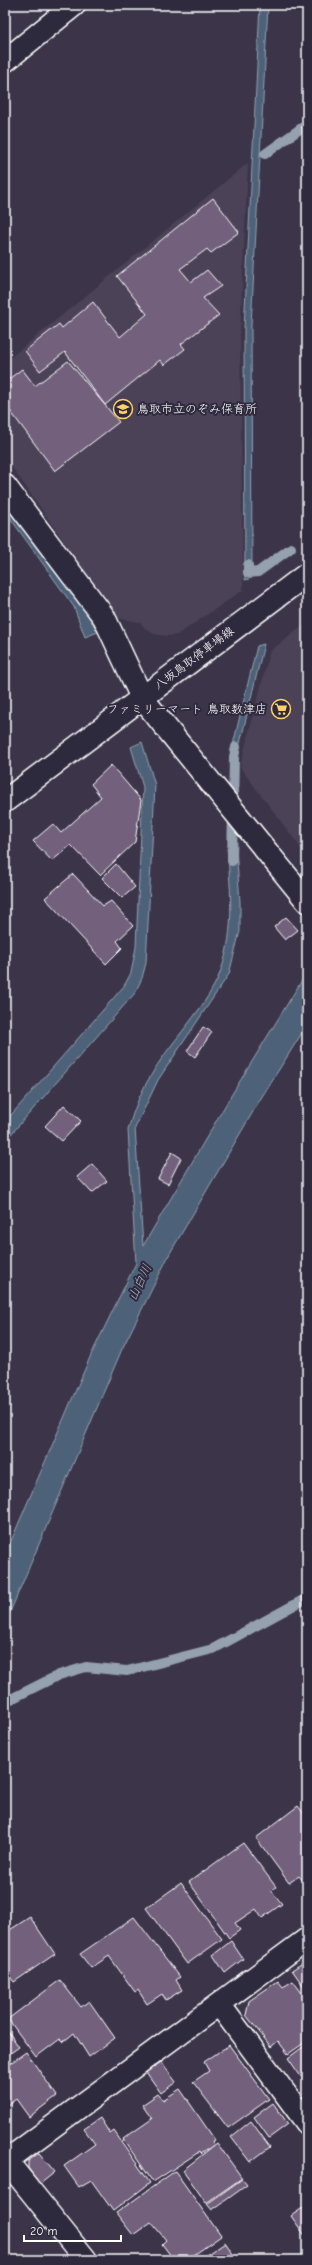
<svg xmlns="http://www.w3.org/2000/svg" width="312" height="2265" viewBox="0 0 312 2265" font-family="'Comic Neue','Klee One',sans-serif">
  <rect width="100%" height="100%" fill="#3c354a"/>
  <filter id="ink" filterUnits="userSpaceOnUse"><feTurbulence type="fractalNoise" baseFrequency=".025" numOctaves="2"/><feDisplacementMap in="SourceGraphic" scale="8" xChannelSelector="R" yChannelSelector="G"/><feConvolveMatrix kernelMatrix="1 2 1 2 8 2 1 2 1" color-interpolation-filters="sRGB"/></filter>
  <g filter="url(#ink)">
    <path fill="#4c4259" d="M248,163L240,333L243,590L177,635L166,636L154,634L145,628L140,622L117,618L5,457V362Z
      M307,623V856L240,767L270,651Z"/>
    <path fill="#4e6279" stroke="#95a1af" d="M260,5H268L251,325L252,578L245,580L244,329Z
      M5,499L83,608L98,632L85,637L74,607L5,511Z
      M264,644L236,760L230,757L257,646Z
      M142,742L155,785L146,963L142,978L135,993L5,1141V1122L124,986L131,973L136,947L143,787L131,747Z
      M227,848H236L240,902V931L229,974L158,1080L135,1128L143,1246L229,1099L307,972V1025L261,1098L170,1253L122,1349L5,1624V1555L91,1355L136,1263L128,1130C133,1112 140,1093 150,1077C169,1043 200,1015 217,980C236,938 231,892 227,848Z"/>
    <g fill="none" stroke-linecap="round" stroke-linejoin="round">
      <path stroke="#95a1af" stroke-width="10" d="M265,154L307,124
        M248,565V573L258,572L291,548
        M232,861L234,757L236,747
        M5,1702L59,1675L86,1667L127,1671L213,1649L307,1598"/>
    </g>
    <path fill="#72617d" stroke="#fff" d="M213,198L239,232L211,253L207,249L180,269L191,282L207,270L221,286L203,298L219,315L181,344L185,349L164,365L160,360L105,405L65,352L40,371L25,351L59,324L62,328L93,302L120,337L147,314L117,276Z
      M68,361L119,422L55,471L5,404V382L22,369L35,386Z
      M111,765L141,800L135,842L100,875L71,845L52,861L33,841L53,824L61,833L101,797L91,784Z
      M116,864L135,887L122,898L102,878Z
      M73,874L103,906L111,901L133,926L117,941L122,948L106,964L45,898Z
      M286,917L298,930L285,940L274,927Z
      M203,1027L212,1032L195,1057L187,1051Z
      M64,1105L81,1121L62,1141L45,1126Z
      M172,1152L181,1158L168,1184L158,1179Z
      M92,1164L107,1181L92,1193L77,1177Z
      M298,1806L307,1818V1880L304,1882L299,1876L289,1883L256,1838Z
      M243,1843L276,1887L271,1890L282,1904L262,1918L256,1909L235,1923L240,1930L229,1938L189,1882Z
      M181,1883L222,1939L187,1964L146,1908Z
      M30,1917L55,1954L14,1982L5,1970V1933Z
      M134,1917L180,1977L176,1980L182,1990L166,2000L162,1994L147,2004L138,1990L135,1992L109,1956L91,1968L80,1954Z
      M231,1941L243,1959L225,1973L213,1955Z
      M307,1960V1991L292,1970Z
      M60,1980L81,2007L89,2001L115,2038L89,2057L74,2033L63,2042L60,2039L36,2057L8,2019Z
      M278,1981L283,1987L293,1981L307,2000V2041L288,2054L278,2041L271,2047L246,2015L249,2001Z
      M5,2027L19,2047L5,2057Z
      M307,2044V2079L304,2081L288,2058Z
      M229,2045L269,2099L228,2128L193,2082L209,2071L204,2062Z
      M26,2052L57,2096L29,2117L16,2099L5,2107V2067Z
      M161,2062L176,2082L161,2093L146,2072Z
      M180,2089L215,2140L212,2141L214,2145L200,2154L199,2152L153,2182L123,2139L152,2119L142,2105L158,2094L163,2100Z
      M273,2103L288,2124L269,2138L254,2117Z
      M100,2118L110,2134L114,2131L150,2183L113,2211L91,2180L79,2187L64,2166L95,2144L84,2129Z
      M251,2121L270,2147L250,2162L231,2137Z
      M217,2143L242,2178L206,2203L183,2170Z
      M39,2153L55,2172L40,2184L28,2168V2161Z
      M175,2171L221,2236L191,2257L193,2260H174L162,2244L166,2240L151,2222L133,2235L116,2213Z
      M242,2179L247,2185L212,2210L207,2204Z
      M307,2205V2236L306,2237L291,2216Z
      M225,2242L237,2260H199Z"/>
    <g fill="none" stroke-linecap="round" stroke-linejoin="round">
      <defs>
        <path id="minor" d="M5,61L74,5
          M5,486L104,617L142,698L307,901
          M219,2004L307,2123
          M5,2159L86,2260
          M6,2161L307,1939"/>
        <path id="major" d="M5,801L307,574"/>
      </defs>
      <use href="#minor" stroke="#fff" stroke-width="25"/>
      <use href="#major" stroke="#fff" stroke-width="25"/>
      <use href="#minor" stroke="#2f2a3d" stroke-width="22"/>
      <use href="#major" stroke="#2f2a3d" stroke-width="22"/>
    </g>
  </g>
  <defs>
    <symbol id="school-ring" viewBox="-11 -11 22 22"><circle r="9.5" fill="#2f2a3d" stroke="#ffd166" stroke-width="1.5"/><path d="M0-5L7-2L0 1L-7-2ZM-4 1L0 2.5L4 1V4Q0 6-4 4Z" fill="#ffd166"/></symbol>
    <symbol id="supermarket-ring" viewBox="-11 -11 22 22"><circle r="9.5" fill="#2f2a3d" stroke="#ffd166" stroke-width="1.5"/><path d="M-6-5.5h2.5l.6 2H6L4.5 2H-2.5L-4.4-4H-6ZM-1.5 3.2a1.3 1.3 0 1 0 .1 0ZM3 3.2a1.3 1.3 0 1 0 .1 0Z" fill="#ffd166"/></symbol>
  </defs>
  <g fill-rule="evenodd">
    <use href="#school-ring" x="112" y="398" width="22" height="22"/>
    <use href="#supermarket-ring" x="270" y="698" width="22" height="22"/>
  </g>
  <g text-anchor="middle" stroke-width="4" stroke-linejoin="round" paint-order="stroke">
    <g font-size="12" fill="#fff" stroke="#2f2a3d" text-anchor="start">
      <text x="137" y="413">鳥取市立のぞみ保育所</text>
      <text x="267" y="713" text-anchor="end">ファミリーマート 鳥取数津店</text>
    </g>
    <g font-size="12" fill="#fff" stroke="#2f2a3d">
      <text transform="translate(194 658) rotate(-37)" y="4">八坂鳥取停車場線</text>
    </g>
    <g font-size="13" font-style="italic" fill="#afb8c3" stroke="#2f2a3d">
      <text transform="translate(139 1282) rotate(-65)" y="5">山白川</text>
    </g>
  </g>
  <rect width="312" height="2265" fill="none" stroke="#2f2a3d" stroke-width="20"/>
  <rect x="10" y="10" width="292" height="2245" fill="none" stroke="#fff" stroke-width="1.5" filter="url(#ink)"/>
  <path d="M24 2235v6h97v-6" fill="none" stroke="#ffffff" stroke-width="2"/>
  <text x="30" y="2235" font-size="12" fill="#ffffff" stroke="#2f2a3d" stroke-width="3" paint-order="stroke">20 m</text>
</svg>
